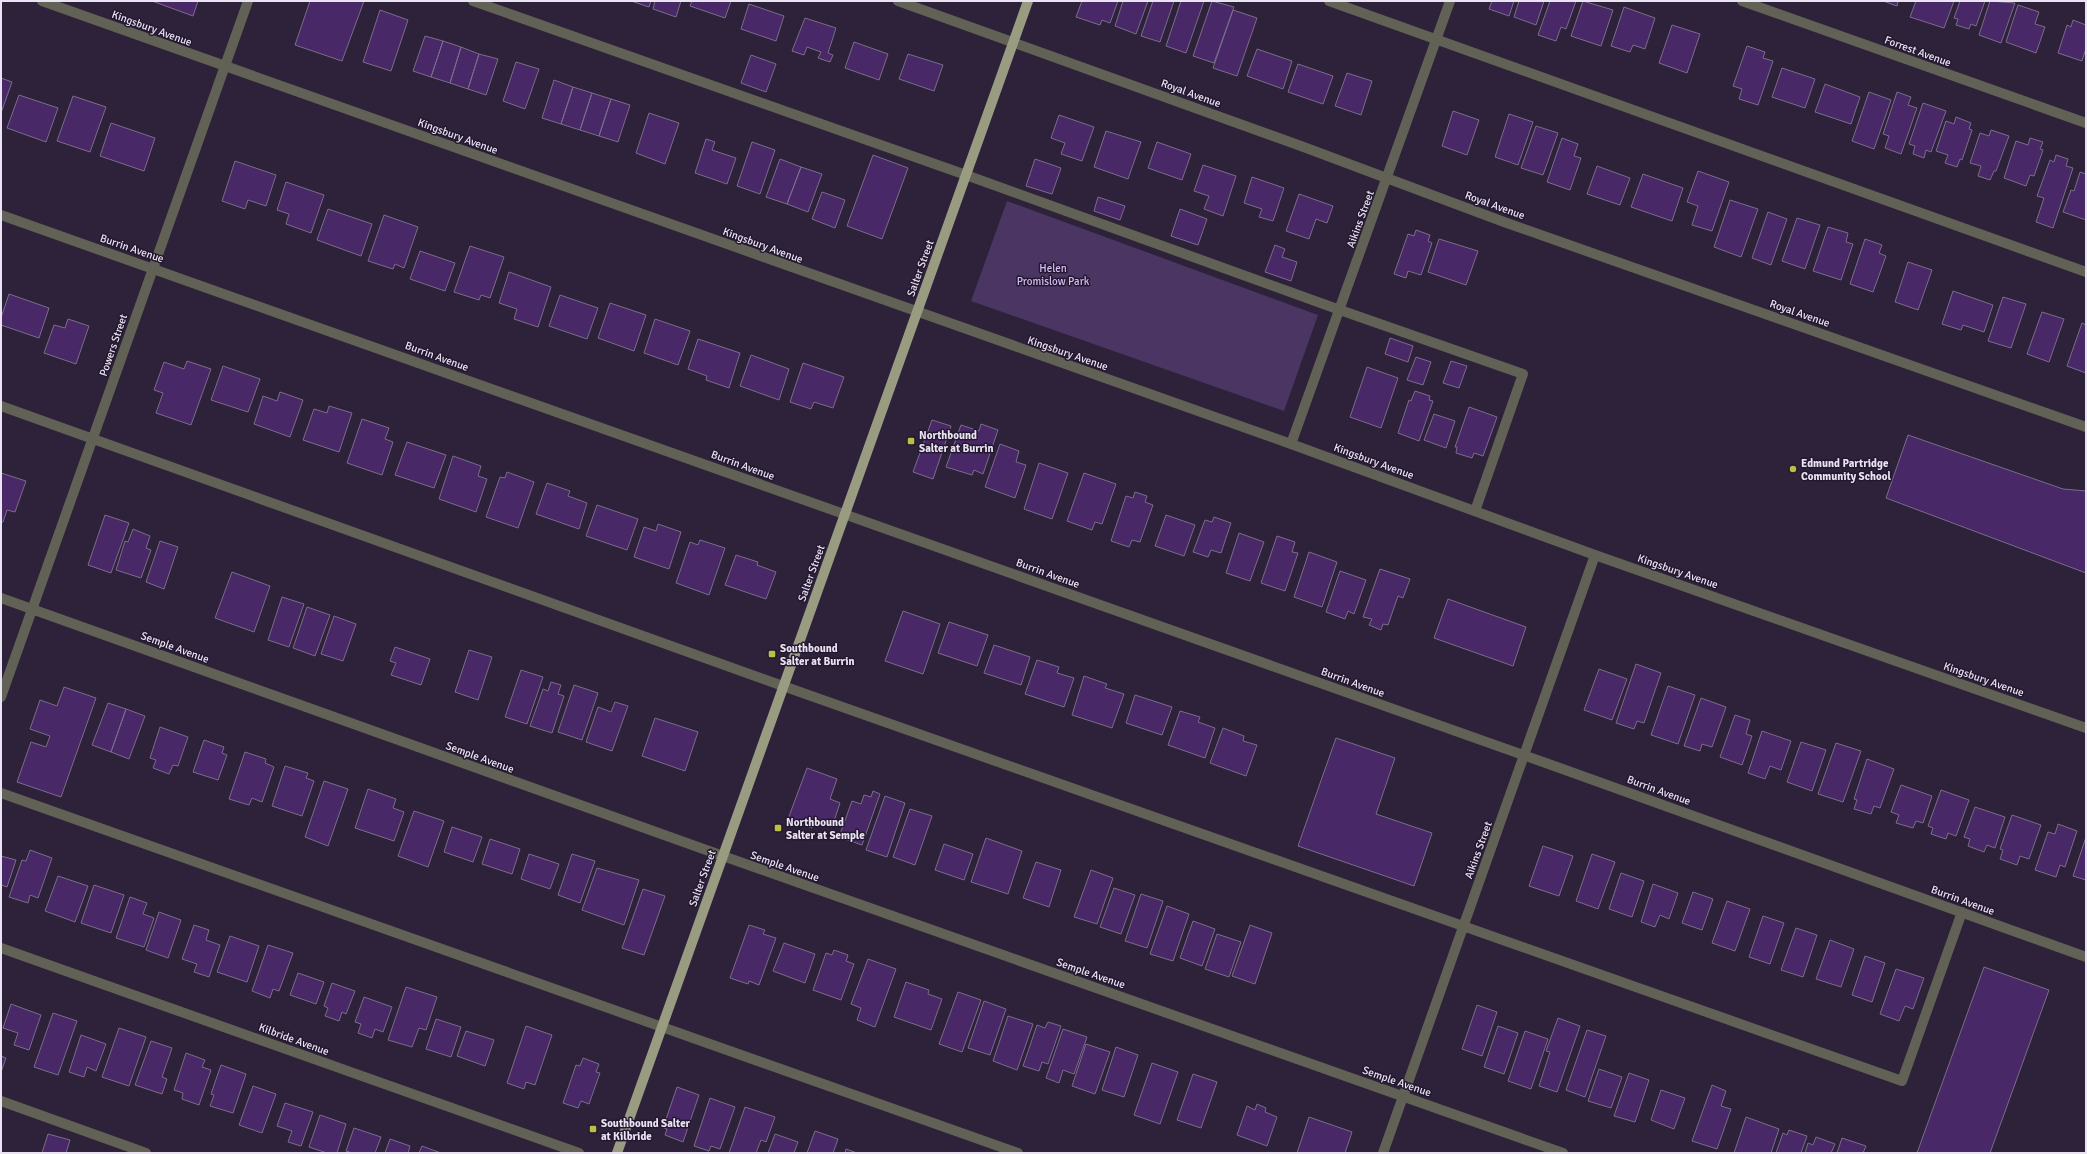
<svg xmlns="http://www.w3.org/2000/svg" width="2087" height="1154" viewBox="0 0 2087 1154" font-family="Signika,sans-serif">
  <rect width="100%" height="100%" fill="#2d223a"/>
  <path fill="#4b3663" d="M1007,201L1318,315L1284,411L971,301Z"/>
  <path fill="#482866" stroke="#7a6d89" d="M152,1H198L193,16Z
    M310,1H364L342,61L295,45Z
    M631,1H651L649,7Z
    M655,1H681L676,17L653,9Z
    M692,1H731L725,18L690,6Z
    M1118,1L1110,23L1102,20L1100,25L1076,17L1082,1Z
    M1123,1H1148L1136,34L1115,26Z
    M1153,1H1174L1160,42L1141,36Z
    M1181,1H1204L1186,53L1166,46Z
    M1212,1L1234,7L1214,63L1193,56Z
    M1492,1H1514L1509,16L1489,9Z
    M1519,1H1544L1536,25L1514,17Z
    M1550,1H1576L1566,29L1561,27L1556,41L1538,35Z
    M1583,1L1613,10L1601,46L1571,36Z
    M1883,1H1898L1897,6Z
    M1916,1H1954L1944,28L1910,17Z
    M1960,1H1985L1976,26L1971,24L1969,29L1956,25L1958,19L1954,18Z
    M1990,1L2015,3L2001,43L1979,35Z
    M749,4L784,16L776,41L741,29Z
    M2018,5L2039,12L2035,24L2045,27L2036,53L2006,42Z
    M1624,7L1655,18L1645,49L1633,45L1630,52L1611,46Z
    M380,10L408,20L391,71L363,62Z
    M1233,10L1257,18L1237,76L1213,68Z
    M805,18L836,28L828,53L833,55L830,62L818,58L821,52L807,47L804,55L792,51Z
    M2073,20L2086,25V48L2082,61L2058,53L2067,25L2071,27Z
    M1672,25L1700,34L1687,73L1659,63Z
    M425,36L443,41L431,77L413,71Z
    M443,41L461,47L450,83L431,77Z
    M854,42L888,54L879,80L845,68Z
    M1747,46L1765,52L1763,58L1773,61L1758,105L1739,99L1742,89L1733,86Z
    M461,47L479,54L468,89L450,83Z
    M1257,49L1292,61L1283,89L1247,76Z
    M479,54L498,59L486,95L468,89Z
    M908,54L943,65L934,91L899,79Z
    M751,55L776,64L766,92L741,83Z
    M516,62L539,69L525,109L503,101Z
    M1298,64L1333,76L1323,104L1288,92Z
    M1782,68L1815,79L1805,108L1772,97Z
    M1347,73L1372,81L1361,115L1335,106Z
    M1,78L12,82L1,113Z
    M554,80L573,87L561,124L542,118Z
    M1825,84L1860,97L1851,124L1815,112Z
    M573,87L592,93L580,130L561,124Z
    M1869,92L1891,100L1874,149L1852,141Z
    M1897,92L1911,97L1908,105L1917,108L1901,154L1885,148L1889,136L1883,134Z
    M592,93L611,99L599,136L580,130Z
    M19,95L58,108L46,142L7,128Z
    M73,96L106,107L90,152L57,141Z
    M611,99L630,105L618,142L599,136Z
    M1923,103L1946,111L1931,152L1926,150L1924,158L1913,154L1915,146L1909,144Z
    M1453,111L1479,120L1467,155L1442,146Z
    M649,113L679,123L665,164L636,153Z
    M1509,114L1533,122L1518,165L1495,157Z
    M1059,115L1094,127L1082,161L1061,154L1065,143L1051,138Z
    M1956,117L1971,123L1969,129L1972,130L1962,160L1960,159L1957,167L1945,163L1948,155L1936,151L1946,121L1954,124Z
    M111,123L155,138L144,171L100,156Z
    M1536,126L1558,133L1543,175L1521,168Z
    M1991,130L2009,136L1996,171H1994L1990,180L1978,176L1981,166L1970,163L1980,133L1989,136Z
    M1106,131L1141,142L1128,179L1094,167Z
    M1562,138L1578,144L1574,156L1581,158L1570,190L1547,182Z
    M2030,138L2043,142L2040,149L2043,150L2034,176L2030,175L2026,186L2004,178L2016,141L2028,145Z
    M706,139L715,142L712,150L736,158L727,184L695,173Z
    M752,142L775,150L760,194L737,186Z
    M1157,142L1191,154L1182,180L1148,168Z
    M873,155L908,168L882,239L847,226Z
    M2056,155L2068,159L2066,166L2073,168L2053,228L2036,222L2044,198L2037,196L2050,160L2054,162Z
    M780,159L801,167L787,204L766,197Z
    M1035,159L1061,168L1052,194L1026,186Z
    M235,161L276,175L266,206L248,200L245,209L222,201Z
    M1203,165L1236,176L1223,216L1204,209L1209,196L1194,191Z
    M1597,166L1630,178L1620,205L1587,194Z
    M801,167L822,174L808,212L787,204Z
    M1698,171L1729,182L1712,231L1692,225L1698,206L1687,202Z
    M2080,172L2086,174V220L2063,212L2071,190L2074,191Z
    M1643,174L1683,188L1672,221L1631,207Z
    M1252,177L1284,188L1273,221L1259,217L1262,209L1244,203Z
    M286,182L324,195L311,233L286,224L289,214L277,210Z
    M822,192L845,200L835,228L812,219Z
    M1299,194L1333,206L1327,223L1316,219L1309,239L1286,231Z
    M1098,197L1125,206L1120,220L1094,211Z
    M1730,200L1758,209L1741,257L1714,247Z
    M328,209L372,224L361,256L317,240Z
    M1180,209L1207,219L1198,245L1171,236Z
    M1768,212L1787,219L1771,265L1752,258Z
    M384,215L418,227L404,268L395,264L393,269L368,261Z
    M1797,218L1820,225L1805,269L1782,261Z
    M1828,227L1848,233L1846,242L1853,244L1841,280L1813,271Z
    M1416,230L1430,235L1428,241L1432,243L1421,275L1408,271L1406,278L1394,274L1408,234L1414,236Z
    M1439,239L1478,251L1466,285L1428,272Z
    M1865,239L1882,245L1879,253L1886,256L1873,292L1850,284Z
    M1275,245L1285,249L1282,257L1297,262L1291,281L1265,272Z
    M470,246L504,257L490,298L481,295L479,300L454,292Z
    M420,251L455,263L445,291L410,279Z
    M1908,262L1932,270L1918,310L1895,302Z
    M509,272L551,287L538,327L514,319L517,309L499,303Z
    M1953,291L1993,305L1984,332L1963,325L1961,330L1942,324Z
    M9,294L49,308L39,338L1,325V318Z
    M560,295L598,308L587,339L549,326Z
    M2003,297L2026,304L2011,348L1988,341Z
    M610,303L646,315L634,351L598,338Z
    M2042,312L2064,319L2049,362L2027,354Z
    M68,319L89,326L76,364L44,353L54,325L65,328Z
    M655,319L690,331L678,365L644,353Z
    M2082,323L2086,325V373L2067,366Z
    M1390,338L1413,346L1408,362L1385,354Z
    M698,339L740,353L729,388L706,380L707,376L688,369Z
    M751,355L789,369L779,400L740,386Z
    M1416,357L1431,362L1423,385L1407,380Z
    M187,361L211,369L191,425L156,413L163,393L154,390L164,362L184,369Z
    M1451,361L1467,366L1459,388L1443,383Z
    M803,363L844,377L833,408L814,402L811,409L790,402Z
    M223,366L260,379L248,412L211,400Z
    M1367,367L1398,378L1381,428L1350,417Z
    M1415,391L1430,396L1429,400L1433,401L1419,441L1398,433L1409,400L1411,401Z
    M280,392L303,400L290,437L254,424L263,396L277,401Z
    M329,406L352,413L339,452L303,440L314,409L327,413Z
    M1469,407L1497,417L1483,456L1474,453L1472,458L1456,453L1457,447H1455Z
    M1434,414L1455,421L1446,448L1424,440Z
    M362,419L389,428L385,439L393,442L382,475L347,463Z
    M932,420L951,426L933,479L913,472Z
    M981,424L998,430L983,474L974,470L972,475L946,467L961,425L979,431Z
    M1908,435L2063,489L2086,491V573L1886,498Z
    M407,442L446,455L434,488L395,475Z
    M1000,444L1019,451L1016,462L1026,465L1015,498L985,487Z
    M453,456L481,466L478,476L487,479L476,512L439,499Z
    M1039,463L1068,473L1052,519L1024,509Z
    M507,472L534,482L518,528L486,517L500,477L505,478Z
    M1,473L26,481L15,512L7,510L3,522H1Z
    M1084,473L1116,484L1102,524L1095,522L1092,530L1067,521Z
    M547,483L570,491L568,496L587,503L579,529L536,514Z
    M1135,492L1147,496L1145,502L1153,505L1140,542L1132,540L1129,547L1111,541L1126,496L1133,498Z
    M597,505L638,519L627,550L586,536Z
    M105,515L129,523L111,573L88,565Z
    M1166,515L1195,525L1184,556L1155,546Z
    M1214,517L1231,523L1221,553L1211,550L1208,557L1193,552L1205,520L1212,522Z
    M658,524L681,532L669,569L634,557L644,527L656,531Z
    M133,529L150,536L146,548L151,550L141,578L116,570L125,541L128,542Z
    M1239,533L1264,542L1250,581L1226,573Z
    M1277,536L1295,542L1292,552L1298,553L1285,591L1261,583Z
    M700,540L725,548L709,595L676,583L690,542L698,545Z
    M160,541L178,547L164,589L146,582Z
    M1309,552L1337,562L1322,607L1294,597Z
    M736,555L758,562L757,565L776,572L766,599L725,585Z
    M1380,569L1410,579L1403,598L1398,596L1388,625L1383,624L1381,630L1369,625L1372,619L1363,617Z
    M1340,571L1366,580L1354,614L1348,611L1345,619L1326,612Z
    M232,572L270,586L254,632L215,618Z
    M282,597L304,604L289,647L268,640Z
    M1448,599L1526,627L1513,666L1434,638Z
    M307,607L330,615L315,656L293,648Z
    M903,611L940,624L923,674L885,661Z
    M334,616L356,624L343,661L321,654Z
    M949,622L988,635L977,666L938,653Z
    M994,645L1030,657L1021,685L984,673Z
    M395,647L430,659L421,685L391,675L396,663L390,661Z
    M469,650L492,657L478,700L455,692Z
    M1037,660L1059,667L1057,673L1074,678L1064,707L1025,694Z
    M1636,664L1661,673L1644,723L1637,721L1634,729L1616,723Z
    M1599,669L1627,679L1612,720L1584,710Z
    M521,670L543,677L527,724L505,717Z
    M1084,676L1107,684L1105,688L1124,694L1112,728L1072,715Z
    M551,682L561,685L558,694L564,696L552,733L530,726L543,689L548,691Z
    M574,685L598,693L582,740L558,732Z
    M1668,686L1695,695L1678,744L1651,735Z
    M64,687L96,698L61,797L17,782L31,742L46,747L50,736L30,729L40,700L57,706Z
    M1135,695L1172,707L1162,735L1126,723Z
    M1701,698L1726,707L1712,747L1702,744L1700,751L1684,746Z
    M615,702L628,706L612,751L586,742L598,707L611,712Z
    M108,703L126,709L111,752L92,745Z
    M126,709L145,716L129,759L111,752Z
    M1180,711L1200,717L1198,722L1215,728L1205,758L1168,745Z
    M1735,715L1750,720L1746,734L1752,736L1742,765L1720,757Z
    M655,718L698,732L685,771L642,756Z
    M160,727L188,737L178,766L173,765L169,774L153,768L156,760L150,758Z
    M1223,728L1244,736L1243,741L1257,745L1246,776L1210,763Z
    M1762,731L1791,741L1781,770L1770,766L1765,779L1748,773Z
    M1336,738L1395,758L1376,814L1432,833L1414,886L1298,846Z
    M204,740L224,747L222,753L227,755L218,780L193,772Z
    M1801,742L1826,750L1812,791L1787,782Z
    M1836,743L1861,751L1843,802L1818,794Z
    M245,752L266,759L265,763L274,767L262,802L252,798L249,805L229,799Z
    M1867,759L1894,769L1880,808L1874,806L1871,814L1854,809L1857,800L1854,799Z
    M285,766L308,773L306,778L314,781L302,816L272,806Z
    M807,768L837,779L830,799L840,803L832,827L815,821L812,828L788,819Z
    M324,781L348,789L328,846L305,837Z
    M1901,785L1932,796L1923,823L1916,821L1913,828L1896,823L1899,815L1891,812Z
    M368,789L396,799L393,808L404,812L394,841L355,828Z
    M1941,790L1969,800L1956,836L1948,833L1946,839L1931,834L1933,828L1928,826Z
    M873,791L880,794L862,845L839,837L852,801L861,804L864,795L871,797Z
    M885,796L905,803L887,857L866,850Z
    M1975,807L2005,817L1995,848L1987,845L1984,852L1968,846L1970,839L1964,837Z
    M910,809L932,816L915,865L893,857Z
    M414,811L444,821L428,867L398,856Z
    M2012,815L2041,825L2029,859L2020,856L2017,865L2000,859L2003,850L2000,849Z
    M2058,824L2077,831L2065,867L2060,865L2056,877L2035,870L2048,832L2055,834Z
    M452,827L482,837L473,862L444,852Z
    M2086,837V880L2073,876Z
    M986,838L1022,851L1008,894L971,882Z
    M490,839L520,849L512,874L482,864Z
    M944,844L973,854L964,880L935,870Z
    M1543,846L1573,856L1559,896L1529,886Z
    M30,850L52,858L38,898L30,895L28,903L9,897L22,860L26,861Z
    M529,854L559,864L550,889L521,879Z
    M572,854L595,861L580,903L558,895Z
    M1592,854L1615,862L1598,909L1576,901Z
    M1,856L16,860L7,887L1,885Z
    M1036,862L1061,870L1049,907L1023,898Z
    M597,868L639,880L624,925L582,910Z
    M1091,870L1113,878L1097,924L1074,917Z
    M1621,873L1644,881L1632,917L1609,909Z
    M58,876L88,886L75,922L45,911Z
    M1653,884L1678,893L1669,919L1660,915L1655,927L1641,922Z
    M94,885L124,895L111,933L81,923Z
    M1114,888L1135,895L1121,934L1100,927Z
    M643,889L665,896L644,955L622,948Z
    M1693,892L1713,899L1702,930L1682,923Z
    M1141,894L1163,901L1147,948L1125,941Z
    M130,897L147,903L143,914L154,918L144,947L116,938Z
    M1727,901L1750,909L1735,951L1712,943Z
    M1167,906L1189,914L1173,961L1150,954Z
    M159,912L181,920L168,958L146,950Z
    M1763,916L1784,923L1770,964L1749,957Z
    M1193,921L1215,929L1202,966L1180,958Z
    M194,925L209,930L206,940L220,945L209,977L194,972L197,964L182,959Z
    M749,925L765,930L763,934L776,938L759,985L749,981L748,984L730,978Z
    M1250,925L1272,933L1255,984L1232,976Z
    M1796,928L1817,935L1803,977L1781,970Z
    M1217,934L1241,942L1229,977L1205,969Z
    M230,936L259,946L247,982L217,972Z
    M1830,940L1854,949L1841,987L1816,979Z
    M784,943L815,954L805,983L773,971Z
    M268,945L293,953L279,991L273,989L270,998L252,991Z
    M834,950L848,955L846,961L854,964L841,1000L813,990L826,953L832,955Z
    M1865,956L1885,963L1872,1002L1852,995Z
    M868,959L896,969L875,1027L857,1020L861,1008L851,1004Z
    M1984,967L2049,990L1990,1153H1917Z
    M1896,969L1924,978L1913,1009L1905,1006L1899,1021L1880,1014Z
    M298,973L324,982L316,1004L290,995Z
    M906,982L929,990L928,994L942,999L931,1030L894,1017Z
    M332,983L355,991L346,1014L342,1012L339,1021L325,1016L328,1008L324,1006Z
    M406,987L437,997L426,1030L419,1028L412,1047L388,1040Z
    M958,992L981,1000L962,1052L939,1044Z
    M364,997L392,1007L383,1032L375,1029L372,1038L358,1033L361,1024L355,1022Z
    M984,1001L1006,1009L990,1055L968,1048Z
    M11,1004L41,1015L29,1050L14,1045L18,1033L3,1028Z
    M1477,1005L1497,1012L1482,1056L1462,1049Z
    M53,1013L77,1021L58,1075L34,1067Z
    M1008,1016L1033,1024L1017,1070L993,1061Z
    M1558,1018L1580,1026L1557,1092L1539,1086L1550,1052L1546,1051Z
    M436,1019L461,1027L451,1057L426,1049Z
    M1048,1022L1061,1026L1048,1064L1042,1062L1039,1071L1023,1066L1037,1025L1045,1028Z
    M526,1026L552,1035L535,1085L526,1082L524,1089L507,1083Z
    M1498,1026L1518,1033L1504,1074L1484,1067Z
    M119,1028L146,1037L129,1086L102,1077Z
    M1063,1029L1087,1037L1074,1074L1063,1070L1059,1083L1046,1078Z
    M1587,1030L1606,1036L1585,1097L1566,1090Z
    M466,1031L494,1040L485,1066L457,1056Z
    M1525,1031L1548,1039L1531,1089L1508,1081Z
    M81,1035L106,1044L96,1071L87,1067L84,1077L69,1072Z
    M151,1041L172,1048L162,1077L167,1079L162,1094L135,1085Z
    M1086,1044L1110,1052L1095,1094L1072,1086Z
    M1116,1047L1138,1055L1124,1097L1102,1090Z
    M186,1053L205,1060L202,1067L211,1070L199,1105L182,1099L183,1093L174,1090Z
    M1,1056L6,1058L1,1072Z
    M583,1058L599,1064L596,1072L600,1073L589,1104L581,1101L578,1108L563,1103L576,1065L580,1066Z
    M1152,1063L1178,1072L1160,1124L1134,1115Z
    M221,1065L246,1074L233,1113L210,1106L214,1095L211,1094Z
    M1599,1069L1622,1077L1611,1108L1588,1101Z
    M1629,1073L1649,1080L1635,1122L1614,1116Z
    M1193,1074L1217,1082L1201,1128L1177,1120Z
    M1712,1085L1726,1091L1721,1106L1731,1109L1717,1149L1692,1141Z
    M253,1086L276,1094L262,1133L239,1125Z
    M677,1087L699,1095L683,1142L665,1135L667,1129L663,1128Z
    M1661,1090L1685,1098L1674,1129L1651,1120Z
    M710,1098L735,1107L720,1149L711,1146L709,1151L694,1146Z
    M285,1103L313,1112L301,1146L288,1142L292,1131L277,1126Z
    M1257,1104L1266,1108L1265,1112L1277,1117L1267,1146L1237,1135L1247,1106L1255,1110Z
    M745,1107L775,1117L766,1142L761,1140L756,1153H729Z
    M320,1115L346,1124L337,1153H327L309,1147Z
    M1309,1117L1352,1132L1345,1153H1297Z
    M1746,1117L1779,1129L1771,1153H1734Z
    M354,1128L381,1137L375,1153H352L346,1151Z
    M1789,1130L1807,1136L1801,1153H1776L1783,1133L1787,1135Z
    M815,1131L838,1139L833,1153H807Z
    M48,1134L70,1140L66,1153H42Z
    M775,1134L798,1142L794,1153H768Z
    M1816,1137L1835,1144L1831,1153H1805L1808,1143L1813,1145Z
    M1842,1138L1866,1146L1863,1153H1837Z
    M390,1139L410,1146L408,1153H385Z
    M422,1146L441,1153H419Z
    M846,1149L857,1153H845Z"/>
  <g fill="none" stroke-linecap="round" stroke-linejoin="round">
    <path stroke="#616255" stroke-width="10" d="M42,1L1291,444L1595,555L2086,728
      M473,1L966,175L1340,310L1523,374L1475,511
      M898,1L1301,146L1504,222L2086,427
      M1329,1L2086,272
      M1742,1L2086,123
      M1,215L1557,767L2086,957
      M1,406L783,686L1902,1081L1962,912
      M1291,444L1450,1
      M1,598L723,856L1563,1153
      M1,697L248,1
      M1,793L1018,1153
      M1,948L579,1153
      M1,1101L146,1153
      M1383,1153L1595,555"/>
    <path stroke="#999c81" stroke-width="10" d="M617,1153L1028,1"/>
  </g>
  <g fill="#bbc045" stroke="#23182f" stroke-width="1.5">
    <rect x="907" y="437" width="8" height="8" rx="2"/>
    <circle cx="1793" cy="469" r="4"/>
    <rect x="768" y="650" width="8" height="8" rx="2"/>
    <rect x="774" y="824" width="8" height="8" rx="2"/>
    <rect x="589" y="1125" width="8" height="8" rx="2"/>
  </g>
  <g text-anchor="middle" stroke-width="3" stroke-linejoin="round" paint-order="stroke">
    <g font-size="11" fill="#eae3f3" stroke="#23182f">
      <text transform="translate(152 28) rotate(20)" y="4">Kingsbury Avenue</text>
      <text transform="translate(1918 51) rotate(20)" y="4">Forrest Avenue</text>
      <text transform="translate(1191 93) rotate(20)" y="4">Royal Avenue</text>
      <text transform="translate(458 136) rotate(20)" y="4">Kingsbury Avenue</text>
      <text transform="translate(1495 205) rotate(20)" y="4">Royal Avenue</text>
      <text transform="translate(1360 219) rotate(-70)" y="4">Aikins Street</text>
      <text transform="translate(763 245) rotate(20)" y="4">Kingsbury Avenue</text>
      <text transform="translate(132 248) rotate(19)" y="4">Burrin Avenue</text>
      <text transform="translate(920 268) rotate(-70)" y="4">Salter Street</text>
      <text transform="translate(1800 313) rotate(19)" y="4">Royal Avenue</text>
      <text transform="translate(113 345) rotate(-71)" y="4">Powers Street</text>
      <text transform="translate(1068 353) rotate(19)" y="4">Kingsbury Avenue</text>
      <text transform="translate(437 356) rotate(20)" y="4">Burrin Avenue</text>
      <text transform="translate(1374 461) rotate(20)" y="4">Kingsbury Avenue</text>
      <text transform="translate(743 465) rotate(20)" y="4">Burrin Avenue</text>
      <text transform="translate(1678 571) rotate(19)" y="4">Kingsbury Avenue</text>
      <text transform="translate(811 573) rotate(-70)" y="4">Salter Street</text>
      <text transform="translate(1048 573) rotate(20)" y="4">Burrin Avenue</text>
      <text transform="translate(175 647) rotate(20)" y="4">Semple Avenue</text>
      <text transform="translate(1984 679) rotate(19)" y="4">Kingsbury Avenue</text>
      <text transform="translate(1353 682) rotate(20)" y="4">Burrin Avenue</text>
      <text transform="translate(480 757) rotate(20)" y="4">Semple Avenue</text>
      <text transform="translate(1659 790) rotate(20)" y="4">Burrin Avenue</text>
      <text transform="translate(1478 850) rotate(-70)" y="4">Aikins Street</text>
      <text transform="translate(785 866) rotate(19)" y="4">Semple Avenue</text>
      <text transform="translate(702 878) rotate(-70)" y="4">Salter Street</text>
      <text transform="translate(1963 900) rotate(20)" y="4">Burrin Avenue</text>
      <text transform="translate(1091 973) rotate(19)" y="4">Semple Avenue</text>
      <text transform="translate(294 1039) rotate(20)" y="4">Kilbride Avenue</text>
      <text transform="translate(1397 1081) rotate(19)" y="4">Semple Avenue</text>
    </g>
    <g font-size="11" fill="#d6bdf5" stroke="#23182f">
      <text x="1053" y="272">Helen<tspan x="1053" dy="13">Promislow Park</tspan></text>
    </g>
    <g font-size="11" font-weight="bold" fill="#eae3f3" stroke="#23182f" text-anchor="start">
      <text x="919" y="439">Northbound<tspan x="919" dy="13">Salter at Burrin</tspan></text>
      <text x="1801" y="467">Edmund Partridge<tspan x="1801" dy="13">Community School</tspan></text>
      <text x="780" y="652">Southbound<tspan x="780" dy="13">Salter at Burrin</tspan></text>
      <text x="786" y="826">Northbound<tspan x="786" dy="13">Salter at Semple</tspan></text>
      <text x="601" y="1127">Southbound Salter<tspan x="601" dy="13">at Kilbride</tspan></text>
    </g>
  </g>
  <rect width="2087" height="1154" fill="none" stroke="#eae3f3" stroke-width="4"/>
</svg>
